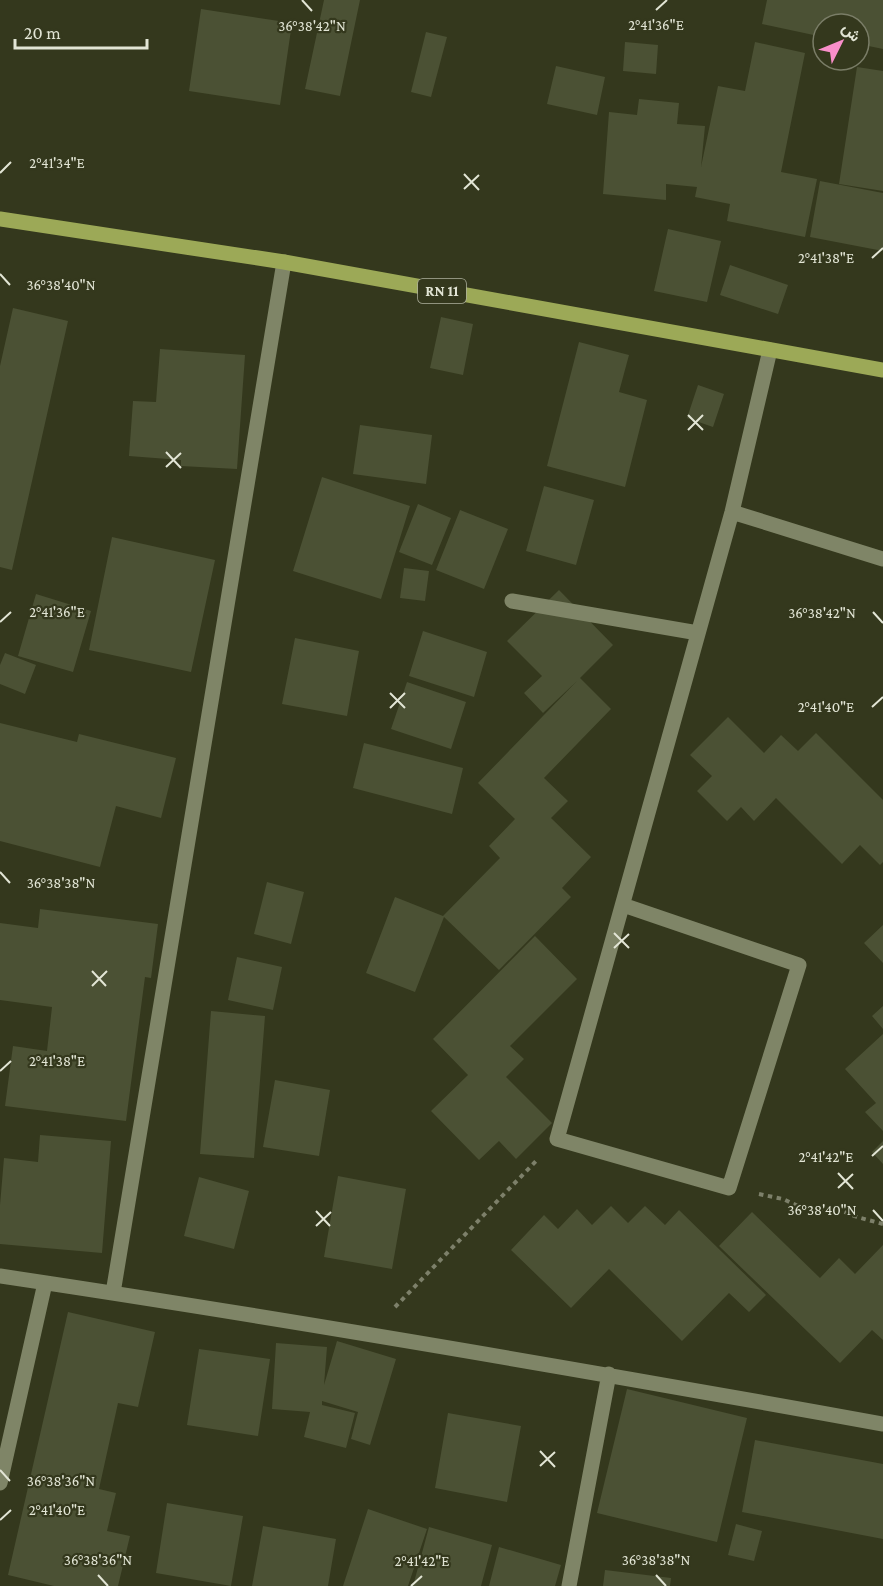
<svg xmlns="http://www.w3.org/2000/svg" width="883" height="1586" viewBox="0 0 883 1586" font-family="'Crimson Pro',Vazirmatn,serif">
  <rect width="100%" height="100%" fill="#34381d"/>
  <path fill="#4b5134" d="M324,0H360L340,96L305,89Z
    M767,0H883V49L859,44V24H823V37L762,24Z
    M201,9L292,23L280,105L189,91Z
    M426,32L447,37L431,97L411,92Z
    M625,42L658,45L656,74L623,71Z
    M755,42L805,53L781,172L817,179L805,237L727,221L730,204L695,197L697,187L666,184V200L603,194L609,112L637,115L639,99L679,103L677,124L705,126L701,167L718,86L745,91Z
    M556,66L605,77L597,115L547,104Z
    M857,67L883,71V191L839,184Z
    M820,181L883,193V251L810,237Z
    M668,229L721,241L707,302L654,291Z
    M730,265L788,285L778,314L720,295Z
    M13,308L68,321L12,570L0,567V366Z
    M441,317L473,324L463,375L430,368Z
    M579,342L629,355L619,392L647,400L625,487L547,466Z
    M160,349L245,355L237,469L181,466V460L129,456L133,401L156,402Z
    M698,385L724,394L713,427L687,418Z
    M360,425L432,435L426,484L353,474Z
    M322,477L410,506L381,599L293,571Z
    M544,486L594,500L576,565L526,551Z
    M418,504L451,518L432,565L399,552Z
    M460,510L508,529L484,589L436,570Z
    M112,537L215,560L191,672L89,650Z
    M404,568L429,571L425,601L400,598Z
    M559,590L613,645L580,678L611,709L544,778L568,801L551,818L591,857L562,888L571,897L499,970L444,917L415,992L366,973L395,897L443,916L500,858L489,846L515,819L478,783L577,681L543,713L524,693L542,676L507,641Z
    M36,594L91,611L73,672L18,656Z
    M423,631L487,652L474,697L409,676Z
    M295,638L359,651L347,716L282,704Z
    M5,653L36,665L25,694L0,684V665Z
    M407,682L466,702L451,749L391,729Z
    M728,717L764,753L781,735L798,751L816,733L883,800V862L880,865L860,845L842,864L776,798L754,821L741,807L727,821L697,791L712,776L690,755Z
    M0,723L77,742L79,734L176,758L161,818L116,806L100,867L0,841Z
    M364,743L463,768L452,814L353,788Z
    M267,882L304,892L291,944L254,934Z
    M40,909L158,924L151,978L145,977L126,1121L5,1106L13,1046L47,1051L52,1007L0,1000V923L38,928Z
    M883,925V963L864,943Z
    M535,936L577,979L510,1046L524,1059L506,1077L552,1123L516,1159L499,1141L479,1160L431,1111L468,1075L433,1039Z
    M237,957L282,967L273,1010L228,1000Z
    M883,1006V1029L872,1016Z
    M211,1011L265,1016L254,1158L200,1154Z
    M883,1034V1131L865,1112L876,1103L845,1069Z
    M275,1080L330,1090L319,1156L263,1147Z
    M40,1135L111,1141L102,1253L0,1244V1205L4,1158L38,1162Z
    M883,1141V1164L872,1152Z
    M338,1176L406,1189L392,1269L324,1257Z
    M199,1177L249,1191L234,1249L184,1236Z
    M611,1206L628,1223L645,1206L665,1225L679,1210L766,1295L749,1312L729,1293L682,1341L609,1269L571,1308L511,1250L544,1215L558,1229L577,1209L592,1225Z
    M752,1212L820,1278L839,1258L855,1274L883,1245V1340L872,1330L840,1363L719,1246Z
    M68,1312L155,1332L138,1407L118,1403L99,1489L116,1493L107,1531L130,1536L118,1586H54L8,1575Z
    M337,1341L396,1359L370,1445L351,1439L358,1412L322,1401V1405L355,1413L346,1448L304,1437L310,1412L272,1409L276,1343L327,1347L324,1385Z
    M199,1349L270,1359L258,1436L187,1425Z
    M627,1389L747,1418L717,1542L597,1513Z
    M448,1413L521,1426L507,1502L435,1488Z
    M755,1440L883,1464V1539L742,1512Z
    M167,1503L243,1516L231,1586L156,1573Z
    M368,1509L427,1529L408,1586H343Z
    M736,1524L762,1531L754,1561L728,1555Z
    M263,1526L336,1539L328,1586H252Z
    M429,1527L492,1545L481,1586H413Z
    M499,1547L561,1565L555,1586H489Z
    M605,1570L671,1578L670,1586H603Z"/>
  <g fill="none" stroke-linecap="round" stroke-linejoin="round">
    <path stroke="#7d806a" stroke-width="4" stroke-dasharray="4.5 4.5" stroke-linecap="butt" d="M759,1194L783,1199L811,1212L835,1208L857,1217L883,1224
      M395,1307L536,1161"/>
    <path stroke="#7f8567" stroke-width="15" d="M732,512L883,559
      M512,601L698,633
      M623,905L799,965L729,1188L557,1139L732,512L770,350
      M0,1276C295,1320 589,1371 883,1424
      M113,1293L284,262
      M0,1483L45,1283
      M569,1586L609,1374"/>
    <path stroke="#9ca957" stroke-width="15" d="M0,219L284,262L883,370"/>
  </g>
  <path fill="none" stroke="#e2e5d5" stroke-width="2" d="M302,0L312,11M656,10L667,0M0,173L11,162M464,174L479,190M464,189L479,175M872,258L883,248M0,274L10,285M688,415L703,430M688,430L703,415M166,452L181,468M166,467L181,453M873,612L883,623M0,622L11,612M390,693L405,708M872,707L883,697M390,708L405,693M0,872L10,883M614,933L629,948M614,948L629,934M92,971L106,986M92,986L107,971M0,1071L11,1061M872,1156L883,1146M838,1173L853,1189M838,1188L853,1174M873,1210L883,1221M316,1211L330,1226M316,1226L331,1212M540,1451L555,1467M540,1466L555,1452M0,1470L10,1481M0,1520L11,1510M98,1575L108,1586M656,1575L666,1586M411,1586L422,1576"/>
  <g text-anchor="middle" stroke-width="4.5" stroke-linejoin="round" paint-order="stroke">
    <rect fill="#34381d" stroke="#aeb19e" stroke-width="1.5" x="418" y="279" width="48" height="24" rx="4.5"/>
    <g font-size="15" font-weight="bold" fill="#e2e5d5">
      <text x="442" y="296">RN 11</text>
    </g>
  </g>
  <g font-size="15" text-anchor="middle" fill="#e2e5d5" stroke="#34381d" stroke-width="4.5" stroke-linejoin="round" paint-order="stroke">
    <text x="656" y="30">2°41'36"E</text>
    <text x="312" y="31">36°38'42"N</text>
    <text x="57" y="168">2°41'34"E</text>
    <text x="826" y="263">2°41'38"E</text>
    <text x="61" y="290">36°38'40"N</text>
    <text x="57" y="617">2°41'36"E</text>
    <text x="822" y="618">36°38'42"N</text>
    <text x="826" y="712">2°41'40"E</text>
    <text x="61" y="888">36°38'38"N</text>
    <text x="57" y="1066">2°41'38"E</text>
    <text x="826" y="1162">2°41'42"E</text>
    <text x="822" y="1215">36°38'40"N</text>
    <text x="61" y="1486">36°38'36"N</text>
    <text x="57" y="1515">2°41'40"E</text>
    <text x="98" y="1565">36°38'36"N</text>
    <text x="656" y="1565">36°38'38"N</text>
    <text x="422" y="1566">2°41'42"E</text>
  </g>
  <g transform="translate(841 42) rotate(47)"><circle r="28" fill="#34381d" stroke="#7a7d67" stroke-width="1.5"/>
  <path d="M0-4.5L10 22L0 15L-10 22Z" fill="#f98fca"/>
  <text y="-9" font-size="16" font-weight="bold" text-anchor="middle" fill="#e2e5d5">ش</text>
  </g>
  <path d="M15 39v9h132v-9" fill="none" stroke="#e2e5d5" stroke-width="3"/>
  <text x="24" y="39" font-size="18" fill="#e2e5d5" stroke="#34381d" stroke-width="4.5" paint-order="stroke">20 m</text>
</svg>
